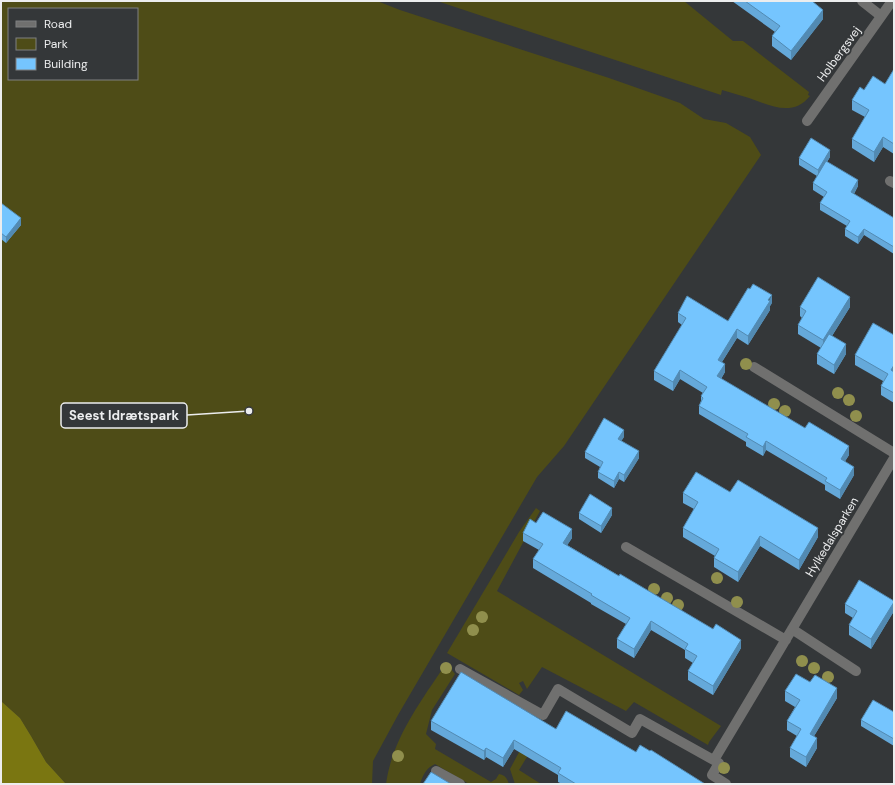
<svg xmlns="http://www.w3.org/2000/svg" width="895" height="785" viewBox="0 0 895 785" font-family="'DM Sans',sans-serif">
  <rect width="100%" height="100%" fill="#343739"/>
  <path fill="#4e4c17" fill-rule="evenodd" d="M1,1H377L400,10L609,78L680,103L704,119L726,123L750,137L761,155L564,446L537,477L398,715L373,761L372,784H66L46,762L31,736L20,718L1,701ZM9,9H137V79H9Z
    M437,1H684L733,41H743L809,92L808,95L810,96C793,117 771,106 749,98C740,95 731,93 722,90L721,95Z
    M536,508L540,511L497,591L721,726L709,742L708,745L634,702L626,711L542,667L527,689L523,681L519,683L523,690L519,695L447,653L519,532Z
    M443,668L451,669L455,674L432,710L426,734L436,744L435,749L491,782L496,779L499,774C505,775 507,778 509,784H469L435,764C426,768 423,775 420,784H386C392,740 419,704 443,668Z
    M532,728L541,734L519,770L541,784H515L510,769Z"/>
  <path fill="#7a7611" d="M1,701L20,718L31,736L46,762L66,784H1Z"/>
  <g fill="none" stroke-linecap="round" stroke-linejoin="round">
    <path stroke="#70706f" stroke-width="10" d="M862,1L881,16
      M807,121L892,1
      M890,181L894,183
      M754,367L894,453
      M626,547L786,640
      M792,629L856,671
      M460,669L543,715L558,689L632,733L640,719L719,763L712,775L726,784
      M714,760L894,458
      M436,771L460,784"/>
  </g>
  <g fill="#908f4d">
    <circle cx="746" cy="364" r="6"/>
    <circle cx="838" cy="393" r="6"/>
    <circle cx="849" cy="400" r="6"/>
    <circle cx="774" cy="404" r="6"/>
    <circle cx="785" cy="411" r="6"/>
    <circle cx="856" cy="416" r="6"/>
    <circle cx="717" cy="578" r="6"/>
    <circle cx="654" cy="589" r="6"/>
    <circle cx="667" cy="598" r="6"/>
    <circle cx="737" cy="602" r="6"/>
    <circle cx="678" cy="605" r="6"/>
    <circle cx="482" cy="617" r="6"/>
    <circle cx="473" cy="630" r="6"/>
    <circle cx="802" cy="661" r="6"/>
    <circle cx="446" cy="668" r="6"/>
    <circle cx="814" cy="668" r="6"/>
    <circle cx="828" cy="677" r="6"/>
    <circle cx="398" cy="756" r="6"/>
    <circle cx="724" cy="768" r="6"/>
  </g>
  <path fill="#65a9da" d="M732,1H812L823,19L791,60L772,46V36L775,32Z
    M894,69V154L883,147L874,162L852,148V139L865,117L852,110V100L864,90L885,84Z
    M830,157L827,162L858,186L854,194L894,218V254L864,235L858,244L845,236V229L847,226L820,210V203L824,197L813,190V183L817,176L799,165V158Z
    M1,203L21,225L6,243L1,239Z
    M772,303L770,306V310L748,345L737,338L722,362L725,372L721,379L849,455L845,461L854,475L840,499L825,490V485L766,450L763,456L746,446V442L699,414V406L701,401V396L703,393L680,379L673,391L654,380V371L682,325L678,322V313L728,321Z
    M800,307H850L832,336L846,354L834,374L817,364V354L821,348L798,334V325L802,318L800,316Z
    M894,335V403L881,395V386L883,381L855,365V355Z
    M624,437L621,441L639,458L624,482L619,479L614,488L598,478V472L600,467L585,458V452Z
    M730,492L818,537L799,570L760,546L738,582L714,567V558L715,556L683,537V528L694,509L683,503V493Z
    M579,513L612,515L601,533L579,519Z
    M536,523L572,538L567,545L741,648L713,695L688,680V671L693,663L685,658V650L651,630L634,658L617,648V639L626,624L591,604V603L533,568V559L539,550L523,541V533Z
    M894,601V611L871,649L849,635V625L853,618L845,613V604Z
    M785,691L837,698L814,736L817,748L806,767L790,757V748L797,736L787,730V721L795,707L785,701Z
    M894,712V746L861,726V720Z
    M431,721L556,729L636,752L705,784H562L558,782V775L514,749L503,767L486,757L484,760L431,730Z"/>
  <path fill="#528ab2" d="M823,10V19L791,60V51Z
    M883,137V147L874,162V152Z
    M830,150V157L818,176V170Z
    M858,180V186L851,199V192Z
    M21,218V225L6,243V237Z
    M864,229V235L858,244V237Z
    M772,295V303L770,306V310L748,345V336Z
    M850,297V307L823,350V340Z
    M737,329V338L718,368V360Z
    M846,344V354L834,374V365Z
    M725,364V372L717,385V376Z
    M894,365V375L891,370Z
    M680,370V379L673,391V382Z
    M624,430V437L618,446V439Z
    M766,441V450L763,456V447Z
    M849,446V455L841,468V459Z
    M639,451V458L624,482V475Z
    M854,467V475L840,499V490Z
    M619,472V479L614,488V481Z
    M612,508V515L601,533V526Z
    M818,528V537L799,570V560Z
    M572,529V538L563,552V543Z
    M760,536V546L738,582V572Z
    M894,602V611L871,649V639Z
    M651,621V630L634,658V649Z
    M741,640V648L713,695V686Z
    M837,688V698L810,743V734Z
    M817,738V748L806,767V757Z
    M514,740V749L503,767V758Z
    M486,748V757L484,760V751Z"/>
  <path fill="#75c5fe" stroke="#528ab2" d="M745,1H812L823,10L791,51L772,36L780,26Z
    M894,69V144L883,137L874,152L852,139L869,110L852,100L860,87L864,90L873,76L885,84Z
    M811,138L830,150L818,170L799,158Z
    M826,161L858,180L851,192L894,218V247L864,229L858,237L845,229L850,221L820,203L827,192L813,183Z
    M1,203L21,218L6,237L1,233Z
    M818,277L850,297L823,340L798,325L806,311L800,307Z
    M753,284L772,295L768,300L770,301L748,336L737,329L718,360L725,364L717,376L805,428L809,422L849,446L841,459L854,467L840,490L825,481L827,478L766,441L763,447L746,437L748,434L699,406L703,398L701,396L707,387L680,370L673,382L654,371L686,318L678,313L687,296L728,321L748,288L750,289Z
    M873,323L894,335V365L891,370L894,372V393L881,386L888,374L855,355Z
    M829,334L846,344L834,365L817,354Z
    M604,418L624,430L618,439L639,451L624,475L619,472L614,481L598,472L603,462L585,452Z
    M696,472L730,492L738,480L818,528L799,560L760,536L738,572L714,558L719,549L683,528L698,502L683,493Z
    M590,494L612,508L601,526L579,513Z
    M543,512L572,529L563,543L619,576L620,574L713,629L716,624L741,640L713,686L688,671L697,656L685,649L688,644L651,621L634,649L617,639L630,618L591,595L592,594L533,559L543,544L523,533L530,519L536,523Z
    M859,580L894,601V602L871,639L849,625L857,611L845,604Z
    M461,672L556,729L566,711L636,752L640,745L650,751L651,750L705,784H576L558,773L561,768L514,740L503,758L486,748L484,751L431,721Z
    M796,674L810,682L815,675L837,688L810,734L817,738L806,757L790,748L801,729L787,721L800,700L785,691Z
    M873,700L894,712V739L861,720Z
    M431,772L451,784H423Z"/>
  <g text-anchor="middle" stroke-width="4" stroke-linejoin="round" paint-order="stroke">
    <g font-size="12" fill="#ecedee" stroke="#343739">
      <text transform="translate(839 54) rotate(-54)" y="4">Holbergsvej</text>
      <text transform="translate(832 537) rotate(-59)" y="4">Hylkedalsparken</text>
    </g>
  </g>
  <path fill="none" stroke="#ecedee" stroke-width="1.5" d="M249 411L187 415"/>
  <circle fill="#ecedee" stroke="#343739" stroke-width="1.5" cx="249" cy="411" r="4"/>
  <rect fill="#343739" stroke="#ecedee" stroke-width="1.5" x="61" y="403" width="126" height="25" rx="4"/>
  <g font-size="13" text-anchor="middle" font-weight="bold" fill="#ecedee">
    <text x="124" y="420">Seest Idrætspark</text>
  </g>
  <rect width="895" height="785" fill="none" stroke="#ecedee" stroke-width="4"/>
  <rect x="8" y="8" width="130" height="72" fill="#343739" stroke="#7e8081"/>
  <rect x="16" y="21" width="20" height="6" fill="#70706f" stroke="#7e8081"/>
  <text x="44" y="28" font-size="12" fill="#ecedee">Road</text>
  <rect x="16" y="38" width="20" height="12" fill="#4e4c17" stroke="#7e8081"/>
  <text x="44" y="48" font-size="12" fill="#ecedee">Park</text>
  <rect x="16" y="58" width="20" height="12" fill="#75c5fe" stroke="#7e8081"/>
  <text x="44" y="68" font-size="12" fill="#ecedee">Building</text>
</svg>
